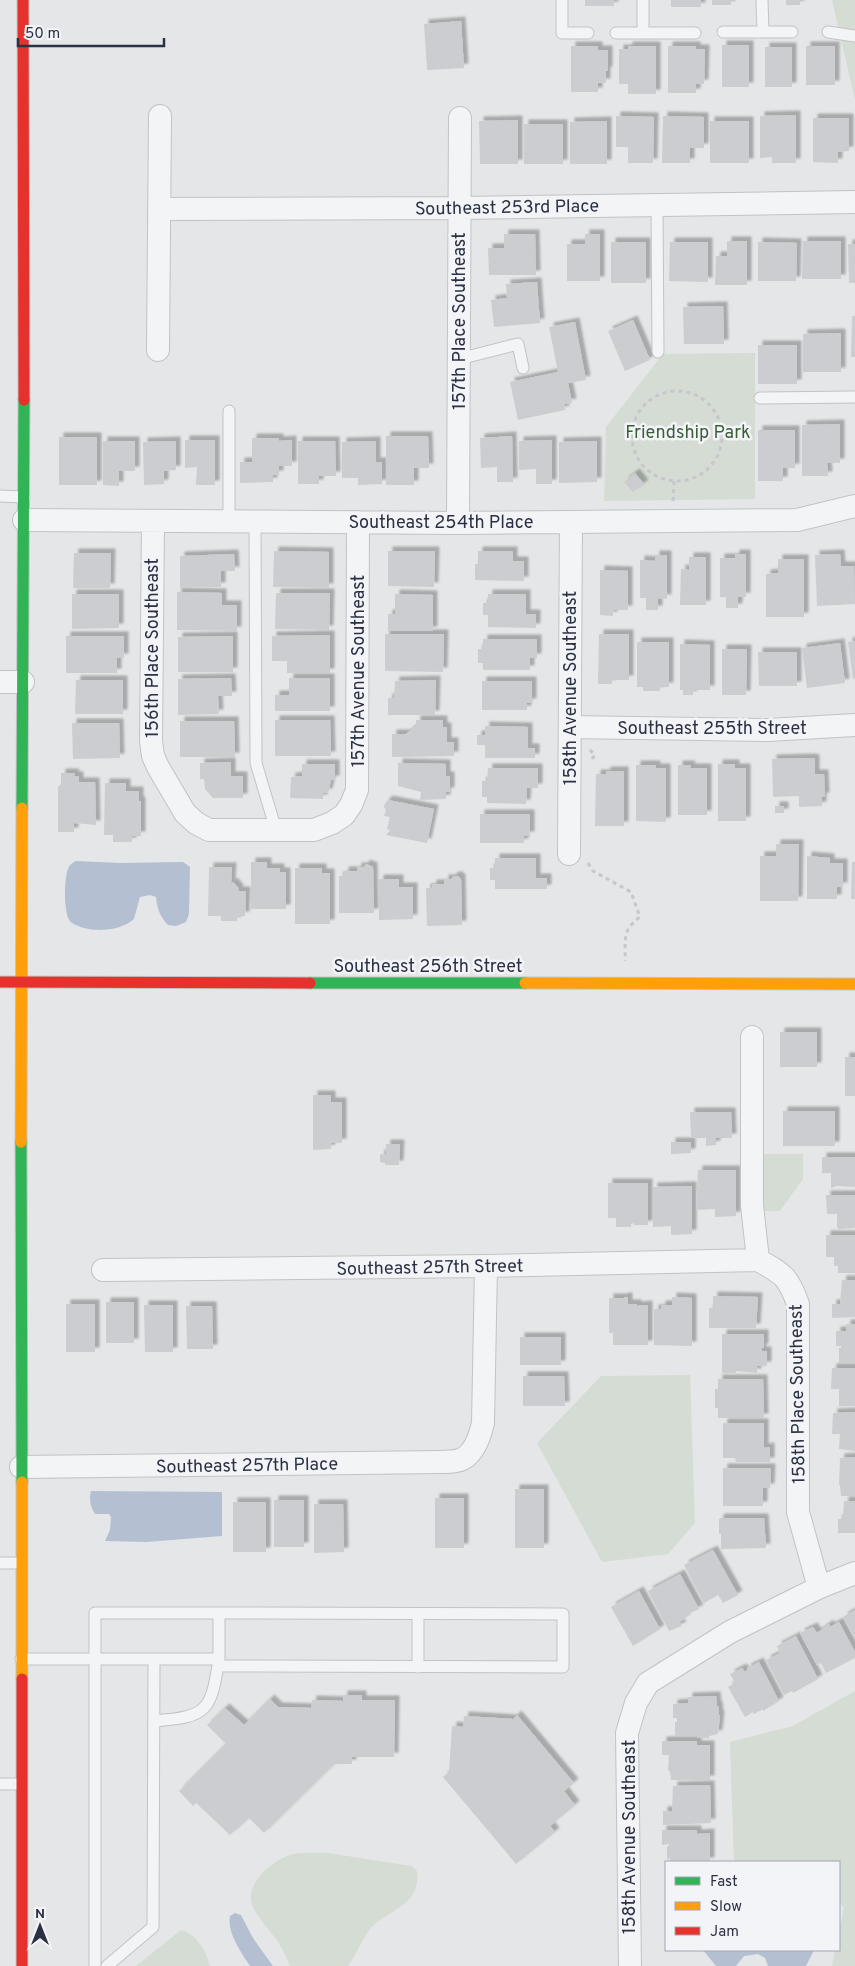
<svg xmlns="http://www.w3.org/2000/svg" width="855" height="1966" viewBox="0 0 855 1966" font-family="Overpass,sans-serif">
  <defs>
    <filter id="shadow"><feDropShadow dx="4.5" dy="-4.5" stdDeviation="1" flood-color="#0004"/></filter>
  </defs>
  <rect width="100%" height="100%" fill="#e4e6e8"/>
  <path fill="#d4dcd4" d="M832,0H855V100Z
    M755,353V499L604,501L606,427L663,354Z
    M760,1154H803V1179L780,1211H760Z
    M690,1375L695,1523L668,1554L602,1562L537,1443L601,1376Z
    M855,1691V1966H832L835,1950H839V1933L844,1907L839,1903V1862H734L730,1742L793,1726Z
    M328,1853L411,1866L417,1871C417,1876 418,1882 416,1887C409,1910 381,1913 368,1932C360,1943 356,1955 348,1966H290C287,1959 284,1952 280,1945C272,1932 260,1921 253,1907C242,1884 274,1859 293,1854C304,1852 317,1853 328,1853Z
    M181,1930C197,1934 206,1951 210,1966H136Z"/>
  <path fill="#b4c0d2" d="M76,861L120,863L183,862L190,867L189,914L186,922L176,926L168,925C160,917 157,908 156,897L150,895L140,897L134,919C120,932 87,934 71,922C63,916 64,878 68,869C69,865 72,863 76,861Z
    M91,1491L222,1492V1536L146,1542L105,1541L110,1530L111,1517L109,1514H95C90,1506 89,1500 91,1491Z
    M235,1913L241,1915L253,1938L273,1966H250C241,1952 227,1933 230,1916Z
    M703,1950H814L806,1966H768L765,1958L758,1954L744,1956L736,1966H716Z"/>
  <path fill="#cbcdd1" filter="url(#shadow)" d="M585,0H614V6H585Z
    M671,0H701V7H671Z
    M712,0H731V5H712Z
    M786,0H800V5H786Z
    M461,21L464,68L427,70L424,24Z
    M722,45H749V87H722Z
    M571,46H598V50H608V71H606V83H598V92H571Z
    M628,46H656V94H628V84H619V49H628Z
    M668,46H696V49H705L704,84H696V93H668Z
    M806,46H835V85H806Z
    M765,47H792V87H765Z
    M796,115V163H772V157L760,158V116Z
    M616,116L654,117L653,163H628V147H616Z
    M663,116L704,117V148H690V163H662Z
    M813,118H849V151L838,152V163L813,162Z
    M518,120V164H480L479,121Z
    M607,121V164H570V122Z
    M710,121H749V163H710Z
    M524,124H563V164H524Z
    M504,234H535L536,275H489L488,248H504Z
    M585,234H600V281H567V244H585Z
    M727,241H747V285H715L716,256H727Z
    M803,241H841V279H802Z
    M611,242H646V283H611Z
    M670,242H708V282L669,281Z
    M758,242L797,243L796,281H758Z
    M848,244H855V283H849Z
    M537,282L540,323L494,327L491,300L507,298L506,284Z
    M723,306L724,344H684L683,307Z
    M852,316H855V357H851Z
    M633,320L650,360L625,371L608,331Z
    M575,322L586,380L568,383L572,403L564,404L565,410L518,420L510,382L558,372L549,327Z
    M841,333V372H803V334Z
    M758,345H797V384H758Z
    M840,424V463H827L828,476H802V425Z
    M758,430H795V468H783V481H758Z
    M386,436H428L429,468H414V485H386Z
    M512,436L513,482H497V467L481,468L480,438Z
    M59,437H97V485H59Z
    M252,438H279V441L292,440V466H279V475H273V482L240,483V462H252Z
    M185,440H215V485H196L197,467L185,468Z
    M552,440V484H536V469L519,470V441Z
    M103,441H135V471H119V486L103,485Z
    M176,441V470L164,471V484L144,485L143,442Z
    M298,441H335L336,476H319V484H298Z
    M376,441V462H382V484L358,485V478H342V442Z
    M597,441V482L559,483V442Z
    M635,473L644,484L633,492L624,482Z
    M274,551L329,552V588L273,587Z
    M388,551H435L434,587L388,586Z
    M478,551H513V561H524V581L475,580V564H478Z
    M74,553H111L110,588H73Z
    M234,554L235,571H221V587L180,588V556Z
    M735,554H746V597H738V608H726V597H720V558H735Z
    M840,554L841,566H854L855,604L817,606L815,555Z
    M655,555H667V599L658,598V610H646V598H640V560L655,561Z
    M689,557H706V605H680L681,569L689,570Z
    M778,559H804V617H766V574L778,573Z
    M600,570L628,571V610H613V616L600,615Z
    M177,592L222,593V605H237V631L177,630Z
    M276,593H330L329,630L275,629Z
    M72,594H119V628L72,629Z
    M395,594L433,595V631H388V614H395Z
    M488,594H526V614H536V628L488,627V615H483V603H488Z
    M385,634H444L443,672L385,671Z
    M599,634H629V680H612V684H598Z
    M330,635V673H287V661H272V636Z
    M66,636H124V658H117V673H66Z
    M233,636V672H178V637Z
    M483,639H537V658H530V670H483V663H478V649H483Z
    M855,641V678L853,679L848,642Z
    M637,642H669V687H660V691H643V687H637Z
    M840,643L845,683L807,688L802,648Z
    M680,644L710,645V690H693V695H683V690H680Z
    M722,649H747L746,695H722Z
    M758,652H797V686H759Z
    M231,678L232,696H218L219,714L178,715V679Z
    M289,678H330V711H275V695H289Z
    M76,680H123V714H75Z
    M436,680L435,715H388V698H394L395,681Z
    M482,681H532V703H527V710H482Z
    M275,720H330L331,756H275Z
    M416,720H443V727H447V742H454V756L392,757V734H406L416,726Z
    M180,721H234L235,757H180Z
    M72,723H119L120,758L73,759Z
    M485,726L528,727V748H535V758H485V745H477V735H485Z
    M810,758L815,759V774H824L825,797H822V806L799,807V796L773,797L772,759Z
    M231,762V776H243V798H213L205,789L204,779H200V763Z
    M398,763L446,764V776H450V792H446V799L420,800L421,792L398,786Z
    M302,764H335V780H331L328,793H323V799L290,798L291,777L302,776Z
    M718,764H735V768H746V821H718Z
    M636,765H656V768H666V822L636,821Z
    M678,765H691L690,768H707V815H678Z
    M488,768H538V788H527L526,804L487,803V797H482V781H487Z
    M606,771H624V826H595L596,774H606Z
    M61,773H75L74,776H79V782H95L96,825L74,823V832H58V787L61,784Z
    M105,783H126V791H139V801H141V836H132V842H113V835H104Z
    M388,800L434,809L427,843L386,835L390,830L387,829L390,817L384,816L386,810L384,807L385,803Z
    M775,806H784V813H775Z
    M480,814H530V836H524V843H480Z
    M776,844H799L798,901H760V856H776Z
    M807,856L830,858V863H843V887H837V899H807Z
    M495,858H536V878H547V889H495V880H490V868H495Z
    M251,862H267V868H280V872H286V909H251Z
    M852,862H855V899H851Z
    M366,864L373,867L374,913H339V876H344V871H357V867H364Z
    M209,867H232L231,884L233,882L239,889L238,891H246L245,916H237V921H221V916H208Z
    M295,868H322V873H330V924H295Z
    M454,876H458L461,879L462,925L427,926L426,888H432V884H444V879H451Z
    M379,879H399V887H413V919L379,920Z
    M780,1032H817V1067H780Z
    M845,1057H855V1096H845Z
    M313,1095H331V1102H342V1143H331V1149L313,1150Z
    M783,1111H835V1146H783Z
    M690,1112H731L732,1138H716V1145L706,1146V1138H691Z
    M671,1142H691V1153L671,1154Z
    M386,1144H400L399,1165H385V1163L380,1162V1154L386,1155Z
    M822,1157H855V1187L837,1186L831,1188V1173H822Z
    M698,1170H736V1216L715,1217V1209L696,1210Z
    M608,1183H648V1225H634V1223H631V1227H616V1218H608Z
    M692,1186V1234L671,1235V1226L653,1227V1187Z
    M826,1195H855V1228L839,1229L837,1227V1214H827Z
    M826,1235H855V1273H838V1266H834V1257H826Z
    M842,1280H855V1317L832,1318V1304H840Z
    M713,1296L758,1297L756,1328H709V1308H713Z
    M624,1297H628V1304H637V1306L648,1305V1345H613V1333H609V1298H624Z
    M672,1297L692,1298V1346L654,1345V1309H661V1305H672Z
    M106,1302H134V1343H106Z
    M66,1304H95V1352H66Z
    M144,1305H173V1352H145Z
    M186,1306H212L213,1349H187Z
    M846,1324H855V1363H839V1348H841V1346H836V1331H846Z
    M722,1334H764V1348H762V1351H767V1366H757V1373L736,1371V1373H722Z
    M520,1337H561V1365H520Z
    M832,1368H855V1406H839V1389H831Z
    M523,1376H564L565,1406H523Z
    M718,1379H763L764,1418H718V1408H715V1389H718Z
    M855,1412V1451L839,1449L840,1434H832L833,1413Z
    M723,1423H764V1448L770,1447V1462H736L735,1458H723Z
    M855,1457V1496H841L840,1485H839L840,1458Z
    M723,1468H771L770,1488H763V1506H723Z
    M515,1489H544V1548H515Z
    M435,1498H464V1548H435Z
    M274,1500H304V1547H274Z
    M844,1501H855V1533H838V1519H843Z
    M233,1502H266V1552H233Z
    M314,1504H343L344,1552L314,1553Z
    M721,1518H764L766,1548L721,1549V1534H719V1519Z
    M713,1550L738,1595L723,1603L718,1595L704,1603L684,1565Z
    M680,1574L699,1609L684,1616L686,1618L679,1622L682,1626L669,1631L648,1591Z
    M639,1591L660,1629L633,1646L611,1607Z
    M855,1610V1639L843,1617Z
    M839,1622L855,1652V1658L826,1673L821,1663L817,1665L800,1633L813,1627L817,1633L829,1624L830,1627Z
    M796,1636L818,1679L793,1693L792,1691L784,1695L766,1660L780,1653L777,1646Z
    M759,1662L779,1701L763,1711V1709L754,1714L753,1712L745,1717L728,1687L735,1683L730,1674L742,1668L745,1672L747,1670V1668Z
    M343,1695H362V1700H395L394,1757H352V1764H334L264,1833L249,1818L230,1835L196,1803L193,1806L179,1791L226,1744L207,1725L225,1708L244,1725L270,1699L278,1707L311,1708L312,1700L343,1701Z
    M716,1696L717,1706H718L719,1715L720,1716L718,1734L709,1736V1738H697V1736H675V1722H677V1718H673V1704L688,1703V1697Z
    M517,1715L574,1783L564,1791L575,1805L550,1826L555,1832L516,1864L443,1777L449,1772L452,1726L463,1727L464,1716L513,1719Z
    M662,1741H697V1745H710V1780H671L670,1771H668L669,1755H662Z
    M710,1785L711,1823L663,1825V1811H672L673,1786Z
    M662,1830H697V1834L710,1833V1862H670V1859H667V1846H669V1844L662,1845Z"/>
  <g fill="none" stroke-linecap="round" stroke-linejoin="round">
    <defs>
      <path id="lane" d="M562,0V33H588
        M643,0V33
        M762,0L763,32
        M723,32H792
        M828,32L855,36
        M616,33H695
        M657,205L658,352
        M459,359L518,344L523,368
        M760,398L855,397
        M0,496L24,497
        M229,522V411
        M255,522L256,763L276,830
        M0,1563H21
        M21,1659C87,1659 153,1659 219,1659V1613H95V1966
        M218,1666L563,1667V1614L219,1613
        M418,1667V1614
        M154,1721C208,1717 211,1711 219,1659
        M0,1784H22
        M107,1966L153,1927L154,1659"/>
      <path id="street" d="M159,209L460,208L855,202
        M158,350L160,116
        M24,520L458,523L797,520L855,506
        M153,521L151,741L153,756L158,767L185,813L196,823L209,830H314L332,823L344,815L351,805L357,790L358,522
        M458,523L460,118
        M0,682H23
        M570,727L768,730L855,725
        M569,854L571,522
        M752,1037V1205L758,1260
        M103,1270L486,1266L758,1260C783,1274 788,1276 798,1304V1512L816,1577L820,1587
        M21,1467L440,1462C446,1462 454,1462 460,1460C474,1455 480,1436 483,1423L486,1266
        M630,1966L627,1733L636,1703L648,1683L730,1632L820,1587L855,1573"/>
      <path id="fast" d="M22,808L24,400
        M310,983H525
        M21,1142L22,1482"/>
      <path id="slow" d="M525,983L855,984
        M21,1142L22,808
        M22,1482V1679"/>
      <path id="jam" d="M23,0L24,400
        M0,982L310,983
        M22,1679V1966"/>
    </defs>
    <use href="#lane" stroke="#c1c3c6" stroke-width="13"/>
    <use href="#street" stroke="#c1c3c6" stroke-width="24"/>
    <use href="#fast" stroke="#c1c3c6" stroke-width="13"/>
    <use href="#slow" stroke="#c1c3c6" stroke-width="13"/>
    <use href="#jam" stroke="#c1c3c6" stroke-width="13"/>
    <path stroke="#c6c7cc" stroke-width="3" stroke-dasharray="4 4" stroke-linecap="butt" d="M632 436a45 45 0 1 1 90 0a45 45 0 1 1-90 0Z
      M673,501L674,481
      M590,750L595,755L591,760
      M588,863L593,871L631,892L640,917C621,931 626,940 625,961"/>
    <use href="#lane" stroke="#f3f4f6" stroke-width="11"/>
    <use href="#street" stroke="#f3f4f6" stroke-width="22"/>
    <use href="#fast" stroke="#30b455" stroke-width="11"/>
    <use href="#slow" stroke="#ff9f0a" stroke-width="11"/>
    <use href="#jam" stroke="#e5322d" stroke-width="11"/>
  </g>
  <g text-anchor="middle" stroke-width="5" stroke-linejoin="round" paint-order="stroke">
    <g font-size="18" fill="#2b3142" stroke="#f2f4f8">
      <text transform="translate(507 207) rotate(-1)" y="6">Southeast 253rd Place</text>
      <text transform="translate(459 321) rotate(-90)" y="6">157th Place Southeast</text>
      <text x="441" y="528">Southeast 254th Place</text>
      <text transform="translate(152 648) rotate(-90)" y="6">156th Place Southeast</text>
      <text transform="translate(358 671) rotate(-90)" y="6">157th Avenue Southeast</text>
      <text transform="translate(570 688) rotate(-90)" y="6">158th Avenue Southeast</text>
      <text x="712" y="734">Southeast 255th Street</text>
      <text x="428" y="972">Southeast 256th Street</text>
      <text transform="translate(430 1267) rotate(-1)" y="6">Southeast 257th Street</text>
      <text transform="translate(797 1394) rotate(-91)" y="6">158th Place Southeast</text>
      <text transform="translate(247 1465) rotate(-1)" y="6">Southeast 257th Place</text>
      <text transform="translate(629 1837) rotate(-90)" y="6">158th Avenue Southeast</text>
    </g>
    <g font-size="18" fill="#3c5d38" stroke="#f2f4f8">
      <text x="688" y="438">Friendship Park</text>
    </g>
  </g>
  <rect x="665" y="1861" width="175" height="90" fill="#f2f4f8" stroke="#a2a6af"/>
  <rect x="675" y="1877" width="25" height="8" fill="#30b455" stroke="#a2a6af"/>
  <text x="710" y="1886" font-size="15" fill="#2b3142">Fast</text>
  <rect x="675" y="1902" width="25" height="8" fill="#ff9f0a" stroke="#a2a6af"/>
  <text x="710" y="1911" font-size="15" fill="#2b3142">Slow</text>
  <rect x="675" y="1927" width="25" height="8" fill="#e5322d" stroke="#a2a6af"/>
  <text x="710" y="1936" font-size="15" fill="#2b3142">Jam</text>
  <g transform="translate(40 1926)" stroke="#f2f4f8" stroke-width="4" paint-order="stroke">
  <path d="M0-4L9 19L0 12L-9 19Z" fill="#2b3142"/>
  <text y="-8" font-size="14" font-weight="bold" text-anchor="middle" fill="#2b3142">N</text>
  </g>
  <path d="M18 38v8h146v-8" fill="none" stroke="#2b3142" stroke-width="2.5"/>
  <text x="25" y="38" font-size="15" fill="#2b3142" stroke="#f2f4f8" stroke-width="4" paint-order="stroke">50 m</text>
</svg>
